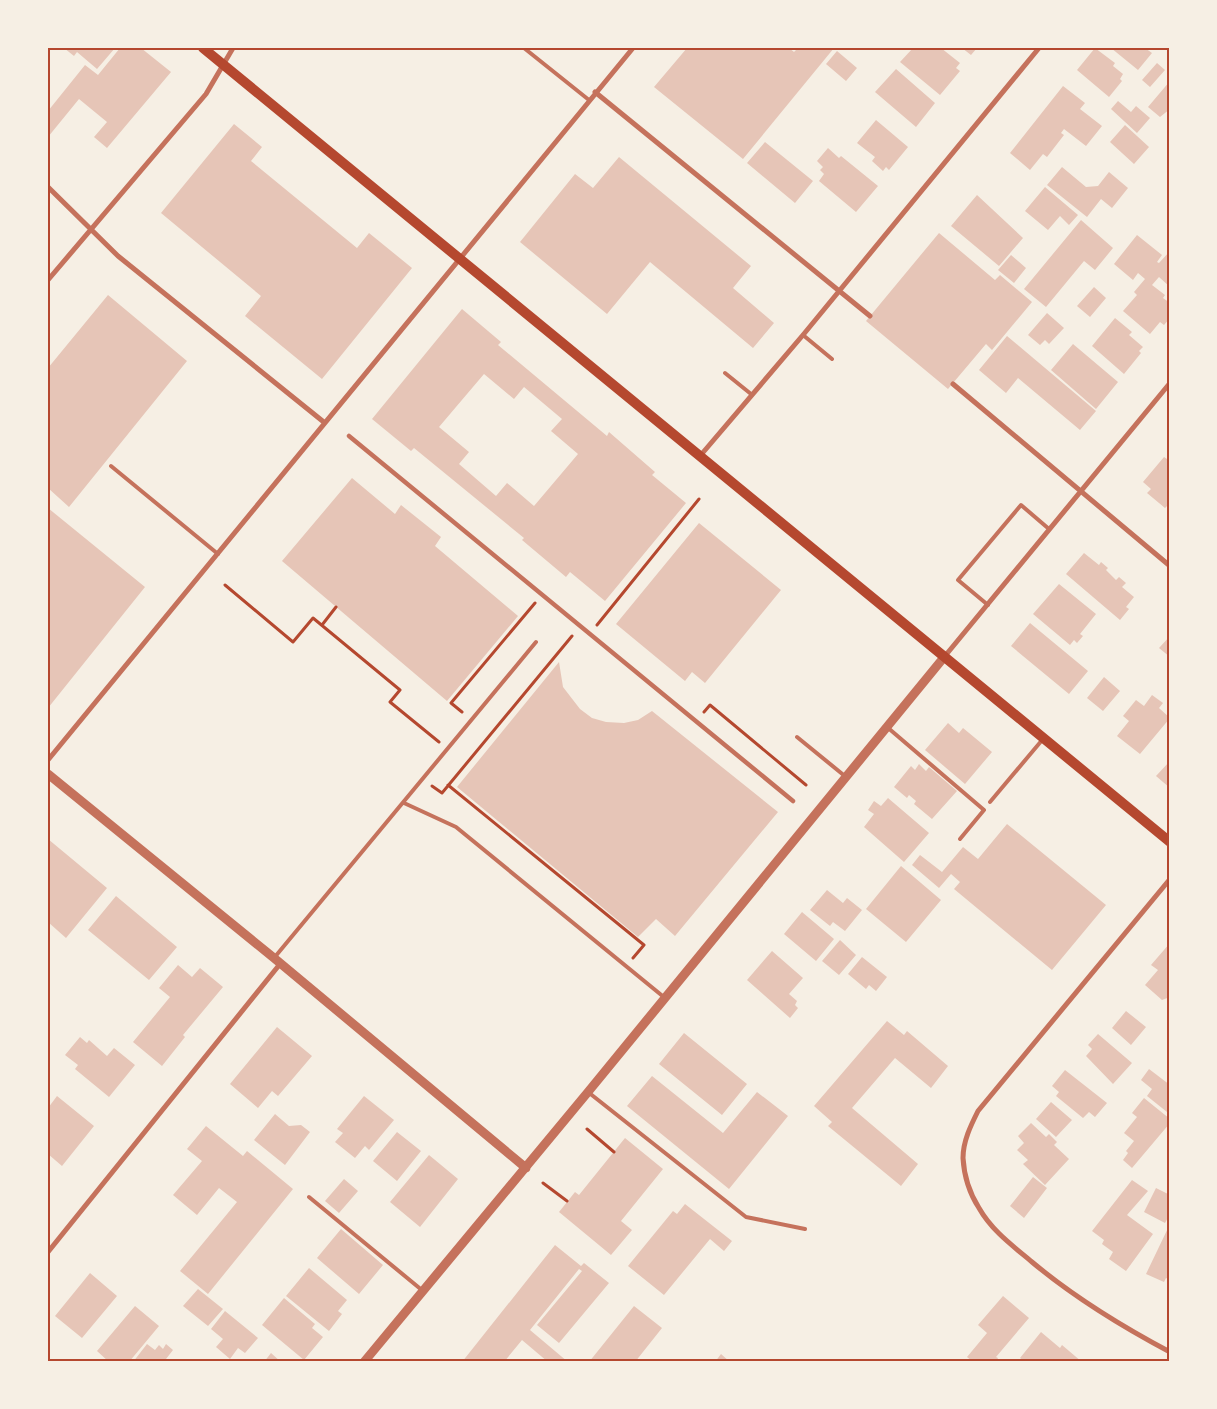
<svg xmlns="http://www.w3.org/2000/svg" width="1217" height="1409" viewBox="0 0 1217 1409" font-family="Manrope,sans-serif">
  <rect width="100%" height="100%" fill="#f6efe4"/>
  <path fill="#e6c5b7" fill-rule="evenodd" d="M64,48H115L97,69L77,52L74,56Z
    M120,48H141L171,72L107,148L94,137L107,122L79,99L48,137V111L85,65L98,75Z
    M687,48H789L794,52L798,48H834L743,159L654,87Z
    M913,48H941L960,63L956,68L960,71L940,95L900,62Z
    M962,48H977L971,55Z
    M1095,48L1115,63L1113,66L1123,74L1120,79L1122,81L1109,97L1077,70Z
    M1111,48H1145L1152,53L1138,70Z
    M837,51L857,68L846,81L826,64Z
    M1157,63L1165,70L1150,87L1142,80Z
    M896,69L935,103L916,127L875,92Z
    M1170,81V109L1160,117L1148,107Z
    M1063,86L1085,103L1080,109L1102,126L1086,146L1064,129L1061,133L1064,135L1047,157L1043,154L1030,170L1010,153Z
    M1118,101L1131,112L1136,106L1150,118L1137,133L1111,109Z
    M876,120L908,147L889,170L886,167L883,171L872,161L875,157L857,143Z
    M234,124L262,147L251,161L357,248L369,233L412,268L322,379L245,316L261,296L161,213Z
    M1125,125L1149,147L1134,164L1110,142Z
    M765,142L813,181L795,203L747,163Z
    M828,148L839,158L841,156L878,186L856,212L819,181L824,174L820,170L823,167L817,161Z
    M619,157L751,266L733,288L774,323L753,348L650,262L607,314L520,242L575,174L593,188Z
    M1062,167L1086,187L1098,186L1109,172L1128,188L1112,208L1101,199L1087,217L1047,185Z
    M1045,187L1078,215L1069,225L1060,216L1048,230L1025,211Z
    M977,195L1023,238L999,266L951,226Z
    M1081,220L1113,248L1095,270L1084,261L1046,307L1024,289Z
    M939,233L995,280L1000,275L1032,302L992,350L986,344L948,389L866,321Z
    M1137,235L1162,255L1157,262L1159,263L1170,251V287L1159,277L1152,285L1165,295L1163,298L1170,303V318L1164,325L1160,322L1150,334L1123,311L1137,295L1134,292L1145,279L1138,273L1133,280L1114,264Z
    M1011,255L1026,268L1014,283L998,270Z
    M1094,287L1106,298L1090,317L1077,306Z
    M108,295L187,361L69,507L48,488V368Z
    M462,309L501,342L498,345L607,436L609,432L655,472L652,475L686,503L605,601L570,572L566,577L522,540L524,538L414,448L411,451L372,419ZM484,374L514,399L524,387L562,419L551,431L578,454L534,506L507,483L496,496L459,464L469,452L439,427Z
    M1047,313L1064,328L1049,344L1045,340L1040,345L1028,335Z
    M1115,318L1132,332L1129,335L1143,347L1139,351L1141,353L1124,374L1092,346Z
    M1007,336L1096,411L1080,430L1018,378L1006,393L979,370Z
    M1073,344L1118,382L1096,409L1051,370Z
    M1164,457L1170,461V506L1168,505L1165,508L1147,493L1151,489L1143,482Z
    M352,478L395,514L401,505L441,537L435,546L518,616L447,701L282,561Z
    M48,508L145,587L48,708Z
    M699,523L781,590L705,683L692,672L685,681L616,624Z
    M1084,553L1099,565L1101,562L1108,568L1106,570L1116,580L1119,577L1126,583L1122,587L1134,597L1126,607L1129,609L1120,620L1066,574Z
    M1059,584L1096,614L1080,634L1083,636L1077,643L1074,640L1070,645L1033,614Z
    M1030,623L1088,671L1069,694L1011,646Z
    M1170,636V657L1159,648Z
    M559,662L563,687L580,709L592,718L606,722L624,723L638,720L652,711L778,812L675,936L656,919L638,937L457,787Z
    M1104,677L1120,691L1103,711L1087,698Z
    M1152,695L1163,703L1159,708L1170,718L1140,754L1117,736L1129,721L1123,716L1136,700L1144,706Z
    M948,723L959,733L963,728L992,752L965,784L925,750Z
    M1170,761V788L1156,776Z
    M919,764L926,771L929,767L957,791L932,819L914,804L916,801L909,795L907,798L894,787L911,766L915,770Z
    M888,798L929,833L904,862L864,827L874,814L868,810L874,801L881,806Z
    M1007,824L1106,905L1052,970L954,889L960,882L951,874L939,888L912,865L920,855L942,872L963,847L978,859Z
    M48,839L107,888L66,938L48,922Z
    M901,866L941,900L906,942L866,909Z
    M827,890L843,903L847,898L862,910L845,931L833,922L830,926L810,910Z
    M116,896L177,947L149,980L88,930Z
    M802,912L834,939L816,961L784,934Z
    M840,940L856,955L839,975L822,961Z
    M1170,943V997L1162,1000L1145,985L1158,970L1151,965Z
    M772,951L803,978L789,994L797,1001L795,1005L798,1008L790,1018L747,980Z
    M862,957L887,977L876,991L869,985L866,989L848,974Z
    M178,965L192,977L200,968L223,987L183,1035L185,1037L162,1066L133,1042L170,997L159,988Z
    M1126,1011L1146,1027L1131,1045L1112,1028Z
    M887,1021L904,1035L907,1031L948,1066L931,1088L895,1058L852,1108L918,1164L901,1186L828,1126L832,1122L814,1106Z
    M277,1027L312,1056L278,1096L272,1091L258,1108L230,1084Z
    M684,1033L747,1084L722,1115L659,1064Z
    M1098,1034L1132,1063L1113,1084L1086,1056L1092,1049L1088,1045Z
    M80,1037L87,1043L89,1040L107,1056L114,1048L135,1065L109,1097L75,1069L78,1065L65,1055Z
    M1149,1069L1170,1085V1109L1167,1112L1147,1096L1152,1089L1141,1080Z
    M1065,1070L1107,1103L1095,1117L1089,1112L1083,1118L1056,1096L1059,1092L1052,1086Z
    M652,1076L723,1133L757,1092L788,1116L729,1189L627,1106Z
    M57,1096L94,1126L62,1166L48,1154V1108Z
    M364,1096L394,1120L369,1150L365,1146L355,1158L335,1142L343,1133L337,1129Z
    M1144,1098L1170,1119V1123L1132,1168L1123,1160L1128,1153L1126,1151L1134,1141L1124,1133L1137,1117L1132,1113Z
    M1051,1102L1072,1120L1056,1137L1036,1119Z
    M275,1114L289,1126L301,1125L310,1132L285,1165L254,1140Z
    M1031,1123L1046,1137L1049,1134L1057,1142L1054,1145L1069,1159L1045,1185L1023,1164L1028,1160L1017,1150L1024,1143L1018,1136Z
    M206,1126L243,1156L247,1151L293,1189L208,1294L180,1271L237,1202L219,1188L197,1215L173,1195L202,1161L187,1149Z
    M397,1132L421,1151L397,1181L373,1161Z
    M625,1138L663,1169L621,1221L632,1230L611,1255L559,1212L575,1192L579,1195Z
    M429,1155L458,1179L420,1227L390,1202Z
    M1033,1177L1047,1188L1024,1218L1010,1206Z
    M344,1179L358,1191L339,1213L325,1201Z
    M1132,1180L1148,1191L1127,1215L1153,1234L1126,1271L1109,1259L1113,1252L1102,1244L1104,1240L1092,1231Z
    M1156,1188L1170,1195V1214L1165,1223L1144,1212Z
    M685,1204L732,1241L724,1251L710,1239L664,1295L628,1266L673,1211L677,1214Z
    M1170,1224V1280L1166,1278L1164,1282L1146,1274Z
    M341,1229L383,1265L359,1294L317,1258Z
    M555,1245L581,1266L584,1263L609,1283L559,1343L537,1325L582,1271L579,1269L530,1330L568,1362H548L522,1340L504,1362H462Z
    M309,1268L347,1300L338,1311L342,1314L329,1331L286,1296Z
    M90,1273L117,1296L82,1338L55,1316Z
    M198,1289L223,1309L208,1326L183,1306Z
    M1003,1296L1029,1318L996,1357L998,1358L996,1362H973L967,1357L987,1333L978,1325Z
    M284,1298L315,1324L312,1328L323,1337L304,1360L262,1325Z
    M135,1306L159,1326L129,1362H109L97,1351Z
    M634,1306L662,1328L635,1362H589Z
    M225,1311L258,1338L245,1353L238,1348L230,1359L216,1347L223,1339L211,1329Z
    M1041,1332L1060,1348L1062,1345L1082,1362H1025L1020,1358Z
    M147,1344L155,1350L159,1345L163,1349L166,1344L173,1350L166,1359L169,1362H133Z
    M271,1353L281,1362H264Z
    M721,1354L730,1362H715Z"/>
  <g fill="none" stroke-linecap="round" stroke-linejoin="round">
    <path stroke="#b5482f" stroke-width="3" d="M225,585L293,642L313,618L400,690L390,702L439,742
      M322,625L336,607
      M597,625L699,499
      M462,712L451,703L535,603
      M704,712L710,705L806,785
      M448,785L644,945L633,958
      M432,786L442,793L572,636
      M587,1129L614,1152
      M543,1183L567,1201"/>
    <path stroke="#c5725c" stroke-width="4" d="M524,48L589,100
      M803,335L832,359
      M725,373L751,394
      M111,466L218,554
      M988,605L958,580L1021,505L1049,529
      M887,727L984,810L960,839
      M797,737L846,777
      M990,802L1043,739
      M404,803L456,827L665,998
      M274,958L536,642
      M588,1092L746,1217L805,1229
      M309,1197L423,1291"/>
    <path stroke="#c5725c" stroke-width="4.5" d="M349,436L793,801"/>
    <path stroke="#c5725c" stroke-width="5" d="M595,92L870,316
      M48,187L118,256L325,423
      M48,280L206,94L233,48
      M953,384L1170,566
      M700,456L803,335L1039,48
      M945,656L1170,383
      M48,760L633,48
      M1170,879L978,1111C971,1125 963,1141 963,1158C964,1175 970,1194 979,1208C992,1231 1013,1246 1032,1262C1075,1298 1121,1326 1170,1352
      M48,1252L280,964"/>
    <path stroke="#c5725c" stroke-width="9" d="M48,774L274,958L526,1168
      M364,1362L588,1092L945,656"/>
    <path stroke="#b5482f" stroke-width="10" d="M203,48L1170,842"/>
  </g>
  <rect width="1217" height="1409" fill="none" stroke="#f6efe4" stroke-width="98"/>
  <rect x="49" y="49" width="1119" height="1311" fill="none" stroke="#b5482f" stroke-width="2"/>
</svg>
